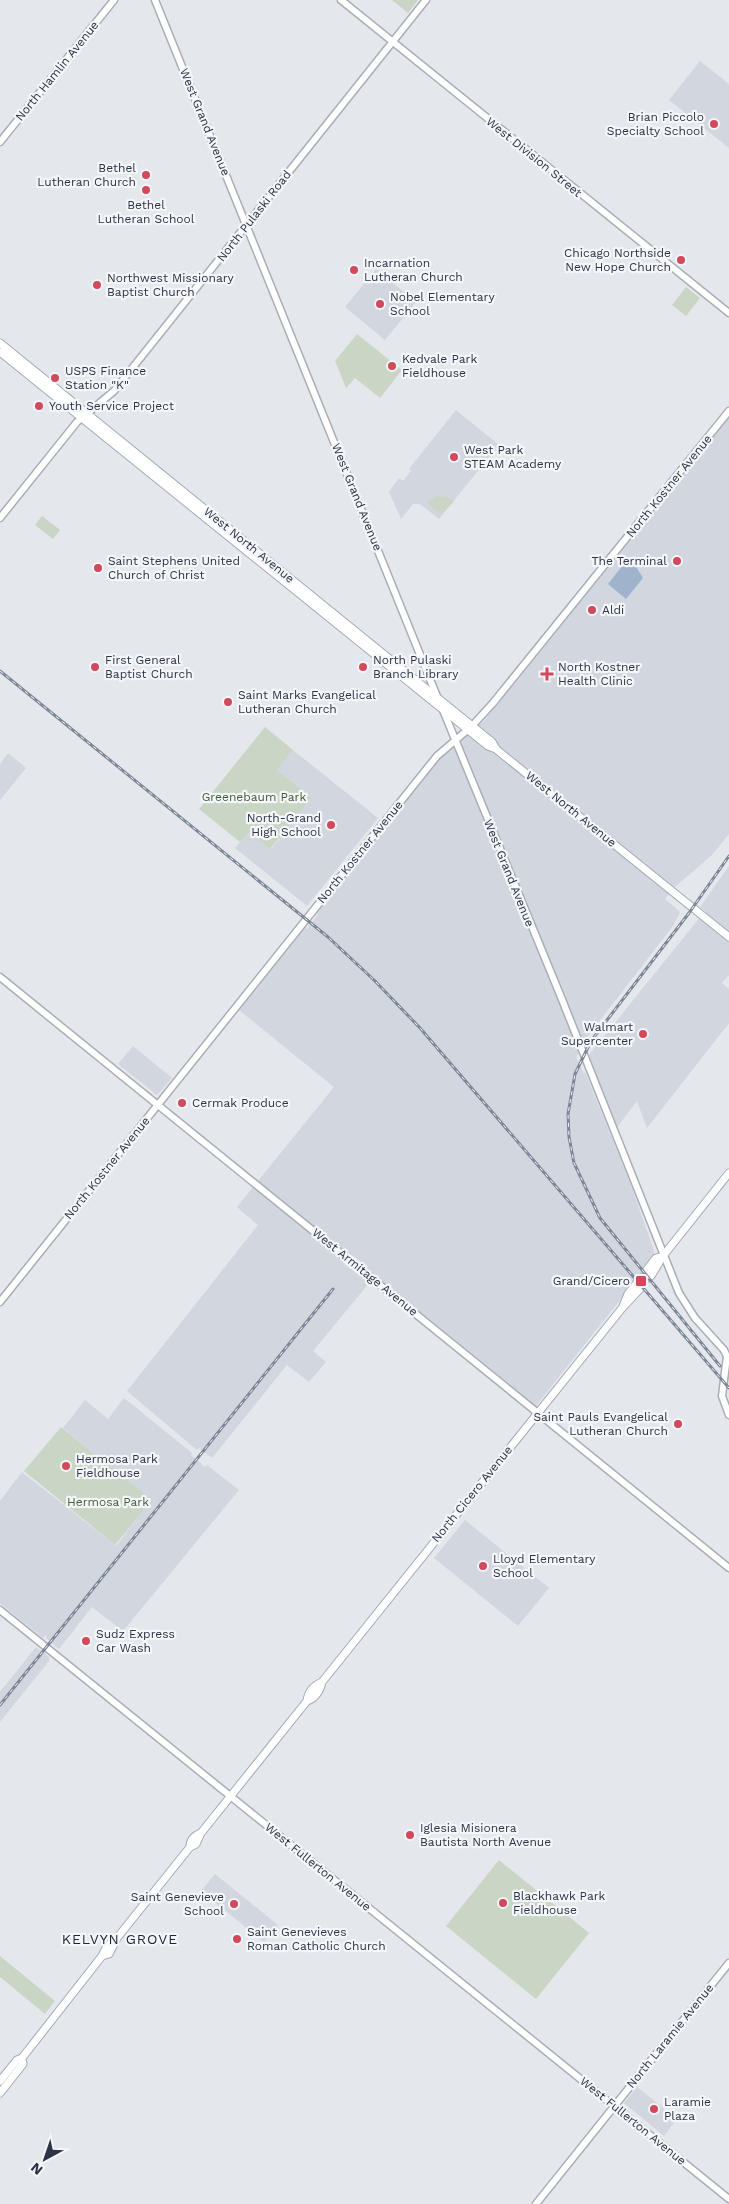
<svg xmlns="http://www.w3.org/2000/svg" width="729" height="2204" viewBox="0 0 729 2204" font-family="'Work Sans',sans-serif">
  <rect width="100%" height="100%" fill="#e4e7ec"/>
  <path fill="#d2d6de" d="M700,61L729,84V148L669,100Z
    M376,269L416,302L385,340L345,307Z
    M456,410L499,445L439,519L420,504H413L401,519L389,492L399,478L403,481L411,471L409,469Z
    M729,418V834L712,855L675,887L665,899L680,912L673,926L584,1041L576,1057L584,1074L585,1072L631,1185L654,1251V1257L535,1407L365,1268L366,1266L352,1255L344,1264L370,1282L313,1351L326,1362L309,1382L287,1365L212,1458L199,1448L197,1450L127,1391L258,1225L237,1207L334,1087L239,1010L304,927L307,929L318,914L316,912L438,758L483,722Z
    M293,750L378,818L307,906L235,848L249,832L271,849L312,798L277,770Z
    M8,753L26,768L0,800V764Z
    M729,866V975L722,983L729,989V1023L647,1128L637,1101L615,1130L589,1055L705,911L700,907Z
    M133,1046L172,1078L157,1095L118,1064Z
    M124,1398L192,1453L191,1455L205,1467L207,1465L239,1490L123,1631L92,1607L59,1649L46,1638V1635L43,1638L0,1603V1501L22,1472L116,1546L151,1500L63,1428L85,1400L108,1419Z
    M465,1520L549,1588L518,1626L434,1558Z
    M36,1647L49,1657V1661L0,1722V1692Z
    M215,1874L278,1925L264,1942L201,1891Z
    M637,2087L677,2119L664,2136L624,2103Z"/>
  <path fill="#c9d6c5" d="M392,0H418L408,13Z
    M686,287L700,298L686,316L672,305Z
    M357,334L402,370L380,398L355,378L346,388L335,361Z
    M436,496L447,497L454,501L444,512L439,513L427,503Z
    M42,516L60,530L53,539L35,525Z
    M265,727L293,750L277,770L312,798L270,849L249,832L240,842L199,809Z
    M61,1427L152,1500L115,1545L24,1471Z
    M499,1860L589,1933L536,1999L446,1926Z
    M0,1956L55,2001L45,2014L0,1977Z"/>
  <path fill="#9fb4cc" d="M627,560L635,565L643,578L626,599L608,584Z"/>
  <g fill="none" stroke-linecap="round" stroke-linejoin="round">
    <path stroke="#bfc3cb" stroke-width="7" stroke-dasharray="7 3.5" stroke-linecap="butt" d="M636,1284L646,1271
      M640,1289L651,1276"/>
    <defs>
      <path id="secondary" d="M155,0L438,699
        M341,0L729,313
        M0,142L114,0
        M0,518L77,422L114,391L426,0
        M443,710L561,997L679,1293L695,1318L724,1350L729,1361
        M0,977L729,1568
        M0,1302L437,756L472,726L493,703L729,411
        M727,1356L722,1396L729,1415
        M0,1610L729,2199
        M536,2204L729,1963"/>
      <path id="primary" d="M0,343L492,742L497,750L729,937
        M0,352L488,746L496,749
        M646,1271L656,1258L663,1256
        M651,1276L663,1256L729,1173
        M623,1306L628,1294L636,1284
        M307,1701C308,1691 313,1686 322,1682
        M190,1847C190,1840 193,1836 201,1833
        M102,1956L109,1954L117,1938
        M0,2081L17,2060L22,2058L102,1956L107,1946L117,1938L190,1847L196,1844L201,1833L307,1701C316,1698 320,1691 322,1682L623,1307L640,1289
        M0,2093L23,2064L22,2058"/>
    </defs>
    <use href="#secondary" stroke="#a9aeb7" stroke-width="9"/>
    <use href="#primary" stroke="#a3abb8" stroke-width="9"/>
    <use href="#secondary" stroke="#fff" stroke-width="6"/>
    <use href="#primary" stroke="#fff" stroke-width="7"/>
    <defs>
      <path id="rail" d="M0,671L328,937L375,981L420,1028L729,1388
        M720,1366L600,1218L574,1163L569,1137L568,1114L575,1074L591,1041L689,913L729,856
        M0,1705L333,1289"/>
    </defs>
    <use href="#rail" stroke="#7d8696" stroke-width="3"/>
    <use href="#rail" stroke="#f4f6f9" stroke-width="1" stroke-dasharray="4" stroke-linecap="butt"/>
  </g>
  <g fill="#d1495b" stroke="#f4f6f9" stroke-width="2">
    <circle cx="714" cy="124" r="5"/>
    <circle cx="146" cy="175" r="5"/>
    <circle cx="146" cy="190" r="5"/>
    <circle cx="681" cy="260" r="5"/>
    <circle cx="354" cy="270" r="5"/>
    <circle cx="97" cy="285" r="5"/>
    <circle cx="380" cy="304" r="5"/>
    <circle cx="392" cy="366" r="5"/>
    <circle cx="55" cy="378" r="5"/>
    <circle cx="39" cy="406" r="5"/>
    <circle cx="454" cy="457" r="5"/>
    <circle cx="677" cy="561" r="5"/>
    <circle cx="98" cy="568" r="5"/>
    <circle cx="592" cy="610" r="5"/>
    <circle cx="95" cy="667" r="5"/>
    <circle cx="363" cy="667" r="5"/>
    <path d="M544.5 666.5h5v5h5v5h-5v5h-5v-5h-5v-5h5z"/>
    <circle cx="228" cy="702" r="5"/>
    <circle cx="331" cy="825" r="5"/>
    <circle cx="643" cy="1034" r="5"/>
    <circle cx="182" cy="1103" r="5"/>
    <rect x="635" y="1275" width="12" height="12" rx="2.5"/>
    <circle cx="678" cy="1424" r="5"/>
    <circle cx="66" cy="1466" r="5"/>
    <circle cx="483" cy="1566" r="5"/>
    <circle cx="86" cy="1641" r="5"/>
    <circle cx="410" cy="1835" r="5"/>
    <circle cx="503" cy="1903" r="5"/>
    <circle cx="234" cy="1904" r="5"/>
    <circle cx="237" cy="1939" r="5"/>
    <circle cx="654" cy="2109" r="5"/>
  </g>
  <g text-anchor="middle" stroke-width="4.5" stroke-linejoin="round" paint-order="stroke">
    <g font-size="12" fill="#2b3445" stroke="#f4f6f9">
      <text transform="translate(57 71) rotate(-51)" y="4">North Hamlin Avenue</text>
      <text transform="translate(205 122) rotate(68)" y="4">West Grand Avenue</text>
      <text transform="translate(534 157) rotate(39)" y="4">West Division Street</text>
      <text transform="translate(254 216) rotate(-52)" y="4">North Pulaski Road</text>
      <text transform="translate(669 486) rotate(-51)" y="4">North Kostner Avenue</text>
      <text transform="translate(357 497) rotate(68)" y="4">West Grand Avenue</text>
      <text transform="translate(249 545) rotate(39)" y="4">West North Avenue</text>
      <text transform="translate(571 809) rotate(39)" y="4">West North Avenue</text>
      <text transform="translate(360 852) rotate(-51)" y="4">North Kostner Avenue</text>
      <text transform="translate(509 873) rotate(68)" y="4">West Grand Avenue</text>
      <text transform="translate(107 1168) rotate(-51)" y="4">North Kostner Avenue</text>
      <text transform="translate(365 1272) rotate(39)" y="4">West Armitage Avenue</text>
      <text transform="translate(472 1494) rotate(-51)" y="4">North Cicero Avenue</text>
      <text transform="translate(318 1867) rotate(39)" y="4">West Fullerton Avenue</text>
      <text transform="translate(670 2036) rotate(-51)" y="4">North Laramie Avenue</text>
      <text transform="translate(633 2121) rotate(39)" y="4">West Fullerton Avenue</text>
    </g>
    <g font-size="12" fill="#2b3445" stroke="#f4f6f9" text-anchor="start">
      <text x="704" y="121" text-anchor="end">Brian Piccolo<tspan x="704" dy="14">Specialty School</tspan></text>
      <text x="136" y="172" text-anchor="end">Bethel<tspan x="136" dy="14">Lutheran Church</tspan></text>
      <text x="146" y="209" text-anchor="middle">Bethel<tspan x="146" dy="14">Lutheran School</tspan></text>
      <text x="671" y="257" text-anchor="end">Chicago Northside<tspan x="671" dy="14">New Hope Church</tspan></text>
      <text x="364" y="267">Incarnation<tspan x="364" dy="14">Lutheran Church</tspan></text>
      <text x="107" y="282">Northwest Missionary<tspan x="107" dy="14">Baptist Church</tspan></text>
      <text x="390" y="301">Nobel Elementary<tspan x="390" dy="14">School</tspan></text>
      <text x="402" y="363">Kedvale Park<tspan x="402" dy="14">Fieldhouse</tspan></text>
      <text x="65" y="375">USPS Finance<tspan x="65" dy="14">Station "K"</tspan></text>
      <text x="49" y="410">Youth Service Project</text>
      <text x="464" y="454">West Park<tspan x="464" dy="14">STEAM Academy</tspan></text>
      <text x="108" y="565">Saint Stephens United<tspan x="108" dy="14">Church of Christ</tspan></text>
      <text x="667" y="565" text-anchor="end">The Terminal</text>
      <text x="602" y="614">Aldi</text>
      <text x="105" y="664">First General<tspan x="105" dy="14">Baptist Church</tspan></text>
      <text x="373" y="664">North Pulaski<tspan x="373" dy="14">Branch Library</tspan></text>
      <text x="558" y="671">North Kostner<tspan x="558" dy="14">Health Clinic</tspan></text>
      <text x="238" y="699">Saint Marks Evangelical<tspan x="238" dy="14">Lutheran Church</tspan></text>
      <text x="321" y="822" text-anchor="end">North-Grand<tspan x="321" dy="14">High School</tspan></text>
      <text x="633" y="1031" text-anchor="end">Walmart<tspan x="633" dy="14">Supercenter</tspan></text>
      <text x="192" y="1107">Cermak Produce</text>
      <text x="630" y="1285" text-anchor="end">Grand/Cicero</text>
      <text x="668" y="1421" text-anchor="end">Saint Pauls Evangelical<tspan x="668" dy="14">Lutheran Church</tspan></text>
      <text x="76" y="1463">Hermosa Park<tspan x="76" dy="14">Fieldhouse</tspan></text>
      <text x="493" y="1563">Lloyd Elementary<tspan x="493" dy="14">School</tspan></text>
      <text x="96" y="1638">Sudz Express<tspan x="96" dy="14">Car Wash</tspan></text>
      <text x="420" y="1832">Iglesia Misionera<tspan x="420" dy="14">Bautista North Avenue</tspan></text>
      <text x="513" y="1900">Blackhawk Park<tspan x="513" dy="14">Fieldhouse</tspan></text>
      <text x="224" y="1901" text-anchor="end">Saint Genevieve<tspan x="224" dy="14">School</tspan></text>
      <text x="247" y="1936">Saint Genevieves<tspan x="247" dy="14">Roman Catholic Church</tspan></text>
      <text x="664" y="2106">Laramie<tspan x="664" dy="14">Plaza</tspan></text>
    </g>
    <g font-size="12" fill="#3f6138" stroke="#f4f6f9">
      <text x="254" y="801">Greenebaum Park</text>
      <text x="108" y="1506">Hermosa Park</text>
    </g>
    <g font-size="14" letter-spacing="1" fill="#1d2536" stroke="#f4f6f9">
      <text x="120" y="1944">KELVYN GROVE</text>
    </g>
  </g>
  <g transform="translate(45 2159) rotate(220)" stroke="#f4f6f9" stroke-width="4" paint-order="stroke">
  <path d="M0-4L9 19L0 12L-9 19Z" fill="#2b3445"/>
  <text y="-8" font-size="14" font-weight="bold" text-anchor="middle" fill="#2b3445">N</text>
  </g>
</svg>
